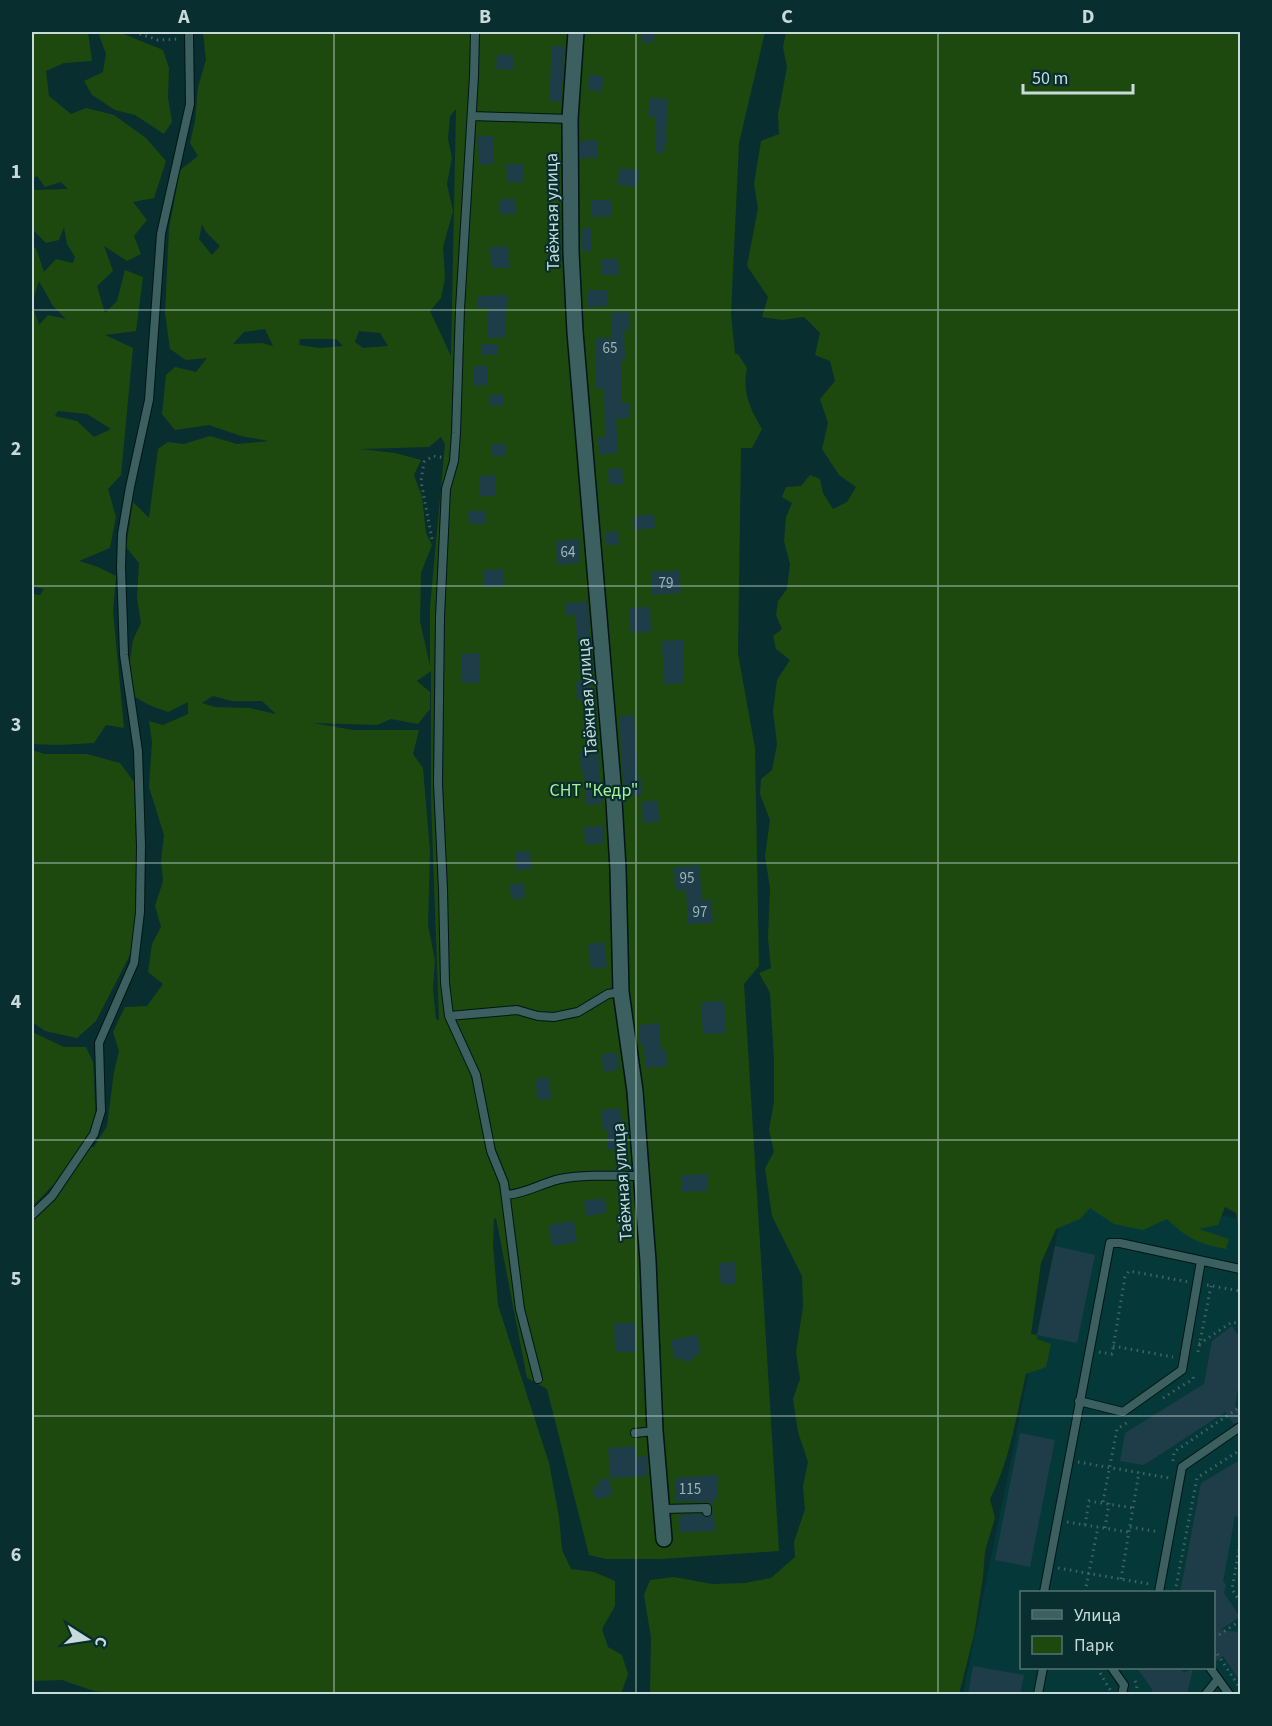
<svg xmlns="http://www.w3.org/2000/svg" width="1272" height="1726" viewBox="0 0 1272 1726" font-family="'Source Sans 3',sans-serif">
  <rect width="100%" height="100%" fill="#092e2f"/>
  <path fill="#053939" fill-rule="evenodd" d="M1067,1186L1240,1219V1694H963ZM1022,1592H1214V1668H1022Z"/>
  <path fill="#1d490f" fill-rule="evenodd" d="M32,32H88L92,61L64,63L46,71L49,96L71,114L86,108L114,115L146,138L166,161L154,198L133,202L147,220L134,236L141,254L127,261L104,246L113,271L97,286L105,313L117,301L125,270L143,277L136,331L105,335L133,348L121,475L108,489L116,517L110,548L79,561L98,567L116,576L113,611L124,728L106,725L94,743L59,745L32,744V594L40,595L44,589L32,586V246L36,248L44,272L56,259L73,263L75,257L67,244L64,227L59,240L46,243L34,231H32V192L34,190L68,189L61,182L45,187L37,176L32,179ZM39,281L53,306L66,319L48,315L39,325L32,303ZM58,411L87,414L111,429L94,437L77,421L55,416Z
    M105,32H119L163,50L169,68L168,98L172,122L164,134L135,115L115,110L92,95L84,81L103,72L106,54L99,35Z
    M203,32H765L739,143L731,314L735,354H738L747,368C742,393 750,408 762,429L752,448H741L738,654L755,748L759,966L744,984L779,1551L661,1559H606L589,1555L547,1389L527,1378L496,1218L494,1219L493,1245L498,1305L549,1463L559,1517L562,1550L571,1569L594,1572L615,1581V1606L602,1629L608,1647L622,1655L628,1674L621,1694H125L94,1691L62,1680L32,1681V1221L53,1201V1185L32,1207V1032L64,1047H86L93,1062L96,1122L85,1147H94L107,1126L114,1072L119,1051L113,1032L125,1007L147,1006L163,984L148,972L152,944L161,927L155,906L163,881L161,861L164,835L149,787L152,742L149,721L163,725L188,714V702L168,712L149,705L135,697L129,666L133,640L141,623L137,598L139,563L126,547L133,502L149,518L158,449L168,442L184,444L210,436L237,444L269,441L241,436L209,425L175,430L162,414L166,375L175,367L196,372L207,358L186,360L170,349L165,313L169,229L180,170L198,156L190,143L195,121L198,87L206,60ZM456,109L451,356L430,311L441,298L445,278L443,247L453,211L447,184L452,158L448,139L450,116ZM202,224L206,232L220,246L212,255L199,239ZM265,329L273,346L262,343L233,344L244,332ZM359,331L380,333L388,346L363,348L355,342ZM300,339H336L343,346L320,348L299,345ZM441,437L445,444L430,607V666L420,621L421,573L432,545L426,533L422,497L414,475L421,460L395,453L360,449L429,447ZM431,671V800L439,1020L436,1019L433,989L435,960L428,925L430,852L423,768L413,754L419,730H353L313,723L377,725L391,719L418,724L430,709V692L417,681ZM213,696L232,701H262L276,714L250,708L215,707L202,703Z
    M786,32H1240V1238L1236,1213L1225,1207L1218,1225L1199,1229L1229,1239L1226,1249C1197,1243 1188,1239 1167,1219L1143,1230L1114,1224L1090,1208L1080,1219L1056,1229L1041,1263L1031,1334L1037,1335V1339L1051,1344L1046,1367L1026,1374C1016,1417 1010,1460 990,1499L995,1518L985,1551L983,1577L974,1635L959,1694H650L651,1637L644,1595L650,1580L674,1577L712,1584L745,1583L771,1578L795,1557L794,1542L805,1509L803,1486L808,1462L798,1432L793,1399L800,1379L796,1352L803,1307L802,1276L772,1216L765,1168L774,1152L769,1130L774,1101V1060L770,993L759,973L771,968L768,938L770,888L765,856L770,820L760,794L761,779L772,770L777,744L773,711L777,680L790,660L776,649L773,636L782,629L776,615L778,601L787,589L790,564L784,541L786,517L792,503L782,497L786,487L801,486L810,475L820,479L823,493L833,509L847,502L856,487L839,475L822,449L828,423L820,399L835,381L830,361L815,355L820,333L804,317L782,320L762,317L768,297L747,266L758,208L754,184L761,141L779,134L778,115L787,67L783,47Z
    M32,750L44,754H87L120,763L134,782L138,910L130,955L96,1021L77,1038L45,1031L32,1022Z"/>
  <path fill="#1f3d48" d="M641,32H655L654,43L641,42Z
    M552,46L565,47L561,102L549,101Z
    M497,54L514,55L513,70L496,69Z
    M590,74L604,77L601,92L587,89Z
    M650,98L668,99L666,131L667,142H665L664,153H655V117L648,116Z
    M478,136H494V164L479,165Z
    M597,140V158H580V141Z
    M506,164H524V182L507,183Z
    M619,168L639,170L638,187L618,185Z
    M500,199H515L516,214H500Z
    M592,200H611L612,216L592,217Z
    M592,228V251H581V229Z
    M508,246L509,268H491L490,247Z
    M601,259H618L619,275H601Z
    M588,290H607V306L588,307Z
    M508,295V308H506V337L488,338L487,308H478V296Z
    M630,312V330L624,331L625,359H622V403H629V418L616,419L618,453L599,455L598,437H605L604,388L595,389V338H611V313Z
    M482,344H498V355H482Z
    M473,366H487L488,385L473,386Z
    M504,394V406H489V395Z
    M491,444H505V456H491Z
    M622,468L623,484L609,485L608,469Z
    M495,475V496H480L479,476Z
    M468,511H486V524H469Z
    M654,514L655,528L633,530V516Z
    M618,531L619,545H605V532Z
    M579,539L580,563L557,565L556,541Z
    M503,569V587H484V570Z
    M679,570L681,593L652,595L651,572Z
    M588,602L590,645H577L576,615L565,616V603Z
    M650,607L651,632L631,633L629,608Z
    M683,640L684,683L664,684L662,641Z
    M479,653L480,683H462L461,654Z
    M590,680L591,700H577L576,681Z
    M634,715L638,778H641L642,795L624,796L619,716Z
    M598,751L602,804L586,805L584,772H581L580,752Z
    M658,801L659,822L643,823L642,802Z
    M603,826L604,843L585,845L584,827Z
    M530,851L531,869L516,870L515,852Z
    M699,865L702,900H711L713,923L688,924L686,890H675L674,867Z
    M524,883L525,898L511,899L510,884Z
    M604,942L607,967L591,969L588,944Z
    M724,1001L726,1033L703,1034L701,1002Z
    M659,1023L661,1050L666,1049L667,1066L645,1068L644,1044H640L639,1025Z
    M616,1052L619,1069L604,1072L601,1055Z
    M549,1078L551,1099L537,1100L536,1079Z
    M620,1108L624,1149L607,1150V1130H603L601,1110Z
    M707,1174L708,1191L682,1192V1175Z
    M604,1198L607,1213L586,1216L584,1201Z
    M574,1221L577,1242L552,1246L549,1225Z
    M1055,1246L1095,1255L1077,1343L1037,1335Z
    M735,1262L736,1284L721,1285L719,1263Z
    M614,1323H635L636,1352H615Z
    M1232,1326L1240,1338V1377L1235,1405L1240,1413V1421L1234,1424L1225,1412L1144,1465L1120,1461L1125,1433L1204,1384L1212,1341Z
    M697,1335L701,1354L693,1355L694,1360L683,1362L682,1358L674,1359L671,1340Z
    M1020,1433L1055,1440L1030,1567L995,1560Z
    M635,1446V1457L647,1456L648,1476L610,1478L608,1448Z
    M1240,1460V1503L1238,1517L1235,1516L1223,1582L1226,1584L1224,1593L1240,1617L1220,1630L1240,1632V1681L1223,1656L1214,1663V1593H1180L1201,1483Z
    M717,1475L718,1499H713L715,1531L680,1532L679,1515L701,1514L708,1518L712,1514L713,1508L712,1504L707,1502L676,1501L675,1478Z
    M609,1478L612,1496L595,1499L593,1487L599,1486L598,1480Z
    M973,1666L1024,1675L1020,1695H968Z
    M1137,1668H1180L1184,1673L1193,1668L1187,1695H1151L1152,1689Z"/>
  <g fill="none" stroke-linecap="round" stroke-linejoin="round">
    <defs>
      <path id="lane" d="M475,32L474,76L460,309L456,433L454,461L446,489L440,617L438,784L443,889L445,983L449,1016L476,1075L491,1151L504,1183L520,1309L538,1379
        M472,116L570,119
        M449,1016L517,1010L538,1016L554,1017L578,1012L608,994L621,992
        M506,1195C525,1194 542,1183 560,1179C587,1174 614,1176 641,1176
        M32,1215L52,1196L94,1134L101,1111L99,1043L134,963L140,912L141,845L138,751L124,655L121,567L122,534L130,487L149,400L161,234L190,104L189,32
        M1079,1401L1123,1412L1182,1370L1201,1261
        M635,1433L655,1431
        M662,1509L707,1508V1512
        M1044,1592L1110,1243H1120L1240,1269
        M1159,1592L1182,1467L1240,1427
        M1112,1668L1124,1685L1122,1694
        M1210,1668L1229,1694
        M1038,1694L1043,1668
        M1206,1694L1218,1679"/>
      <path id="street" d="M576,32L570,119L571,252L575,332L613,784L618,869L621,992L635,1091L639,1145L648,1261L655,1431L664,1539"/>
    </defs>
    <use href="#lane" stroke="#001516" stroke-width="10"/>
    <use href="#street" stroke="#001516" stroke-width="18"/>
    <path stroke="#436363" stroke-width="3" stroke-dasharray="1.5 4.5" stroke-linecap="butt" d="M134,32L158,40L178,39
      M432,539L421,481L424,462L433,456L446,458
      M1207,1285L1240,1291
      M1199,1344L1232,1322L1240,1324
      M1113,1346L1173,1357
      M1099,1352L1112,1354L1125,1277L1129,1271L1189,1282
      M1198,1352L1211,1286
      M1163,1398L1193,1379L1194,1373
      M1173,1461L1174,1452L1240,1407
      M1078,1462L1169,1478
      M1103,1502L1117,1429L1128,1422
      M1067,1522L1128,1532
      M1085,1525L1089,1501L1133,1508
      M1130,1527L1159,1532
      M1105,1528L1109,1503
      M1240,1544L1232,1589L1240,1602
      M1058,1568L1149,1584
      M1121,1579L1139,1472
      M1085,1592L1098,1527
      M1175,1592L1197,1478L1240,1450
      M1214,1638L1240,1621
      M1214,1649L1240,1688
      M1097,1668L1112,1693
      M1135,1681L1137,1685L1136,1694"/>
    <use href="#lane" stroke="#3c5f5f" stroke-width="8"/>
    <use href="#street" stroke="#3c5f5f" stroke-width="15"/>
  </g>
  <path fill="none" stroke="#c8dbda" stroke-width="1.5" stroke-opacity="0.55" d="M334,32V1694M636,32V1694M938,32V1694M32,310H1240M32,586H1240M32,863H1240M32,1140H1240M32,1416H1240"/>
  <g text-anchor="middle" stroke-width="4.5" stroke-linejoin="round" paint-order="stroke">
    <g font-size="15" fill="#9eb4b6">
      <text x="610" y="353">65</text>
      <text x="568" y="557">64</text>
      <text x="666" y="588">79</text>
      <text x="687" y="883">95</text>
      <text x="700" y="917">97</text>
      <text x="690" y="1494">115</text>
    </g>
    <g font-size="18" fill="#c8dbda" stroke="#092e2f">
      <text transform="translate(552 212) rotate(-91)" y="6">Таёжная улица</text>
      <text transform="translate(587 697) rotate(-94)" y="6">Таёжная улица</text>
      <text transform="translate(622 1182) rotate(-94)" y="6">Таёжная улица</text>
    </g>
    <g font-size="18" fill="#a9f096" stroke="#092e2f">
      <text x="594" y="796">СНТ "Кедр"</text>
    </g>
  </g>
  <rect width="1272" height="1726" fill="none" stroke="#092e2f" stroke-width="66"/>
  <rect x="1020" y="1591" width="195" height="78" fill="#092e2f" stroke="#557373" stroke-width="1.5"/>
  <rect x="1032" y="1610" width="30" height="9" fill="#3c5f5f" stroke="#557373" stroke-width="1.5"/>
  <text x="1074" y="1621" font-size="18" fill="#c8dbda">Улица</text>
  <rect x="1032" y="1636" width="30" height="18" fill="#1d490f" stroke="#557373" stroke-width="1.5"/>
  <text x="1074" y="1651" font-size="18" fill="#c8dbda">Парк</text>
  <g transform="translate(87 1639) rotate(102)" stroke="#092e2f" stroke-width="4.5" paint-order="stroke">
  <path d="M0-4.5L10 22L0 15L-10 22Z" fill="#c8dbda"/>
  <text y="-9" font-size="16" font-weight="bold" text-anchor="middle" fill="#c8dbda">С</text>
  </g>
  <path d="M1023 84v9h110v-9" fill="none" stroke="#c8dbda" stroke-width="3"/>
  <text x="1032" y="84" font-size="18" fill="#c8dbda" stroke="#092e2f" stroke-width="4.5" paint-order="stroke">50 m</text>
  <rect x="33" y="33" width="1206" height="1660" fill="none" stroke="#c8dbda" stroke-width="2"/>
  <g font-size="20" text-anchor="middle" font-weight="bold" fill="#c8dbda">
    <text x="184" y="23">A</text>
    <text x="485" y="23">B</text>
    <text x="787" y="23">C</text>
    <text x="1088" y="23">D</text>
    <text x="16" y="178">1</text>
    <text x="16" y="455">2</text>
    <text x="16" y="731">3</text>
    <text x="16" y="1008">4</text>
    <text x="16" y="1285">5</text>
    <text x="16" y="1561">6</text>
  </g>
</svg>
